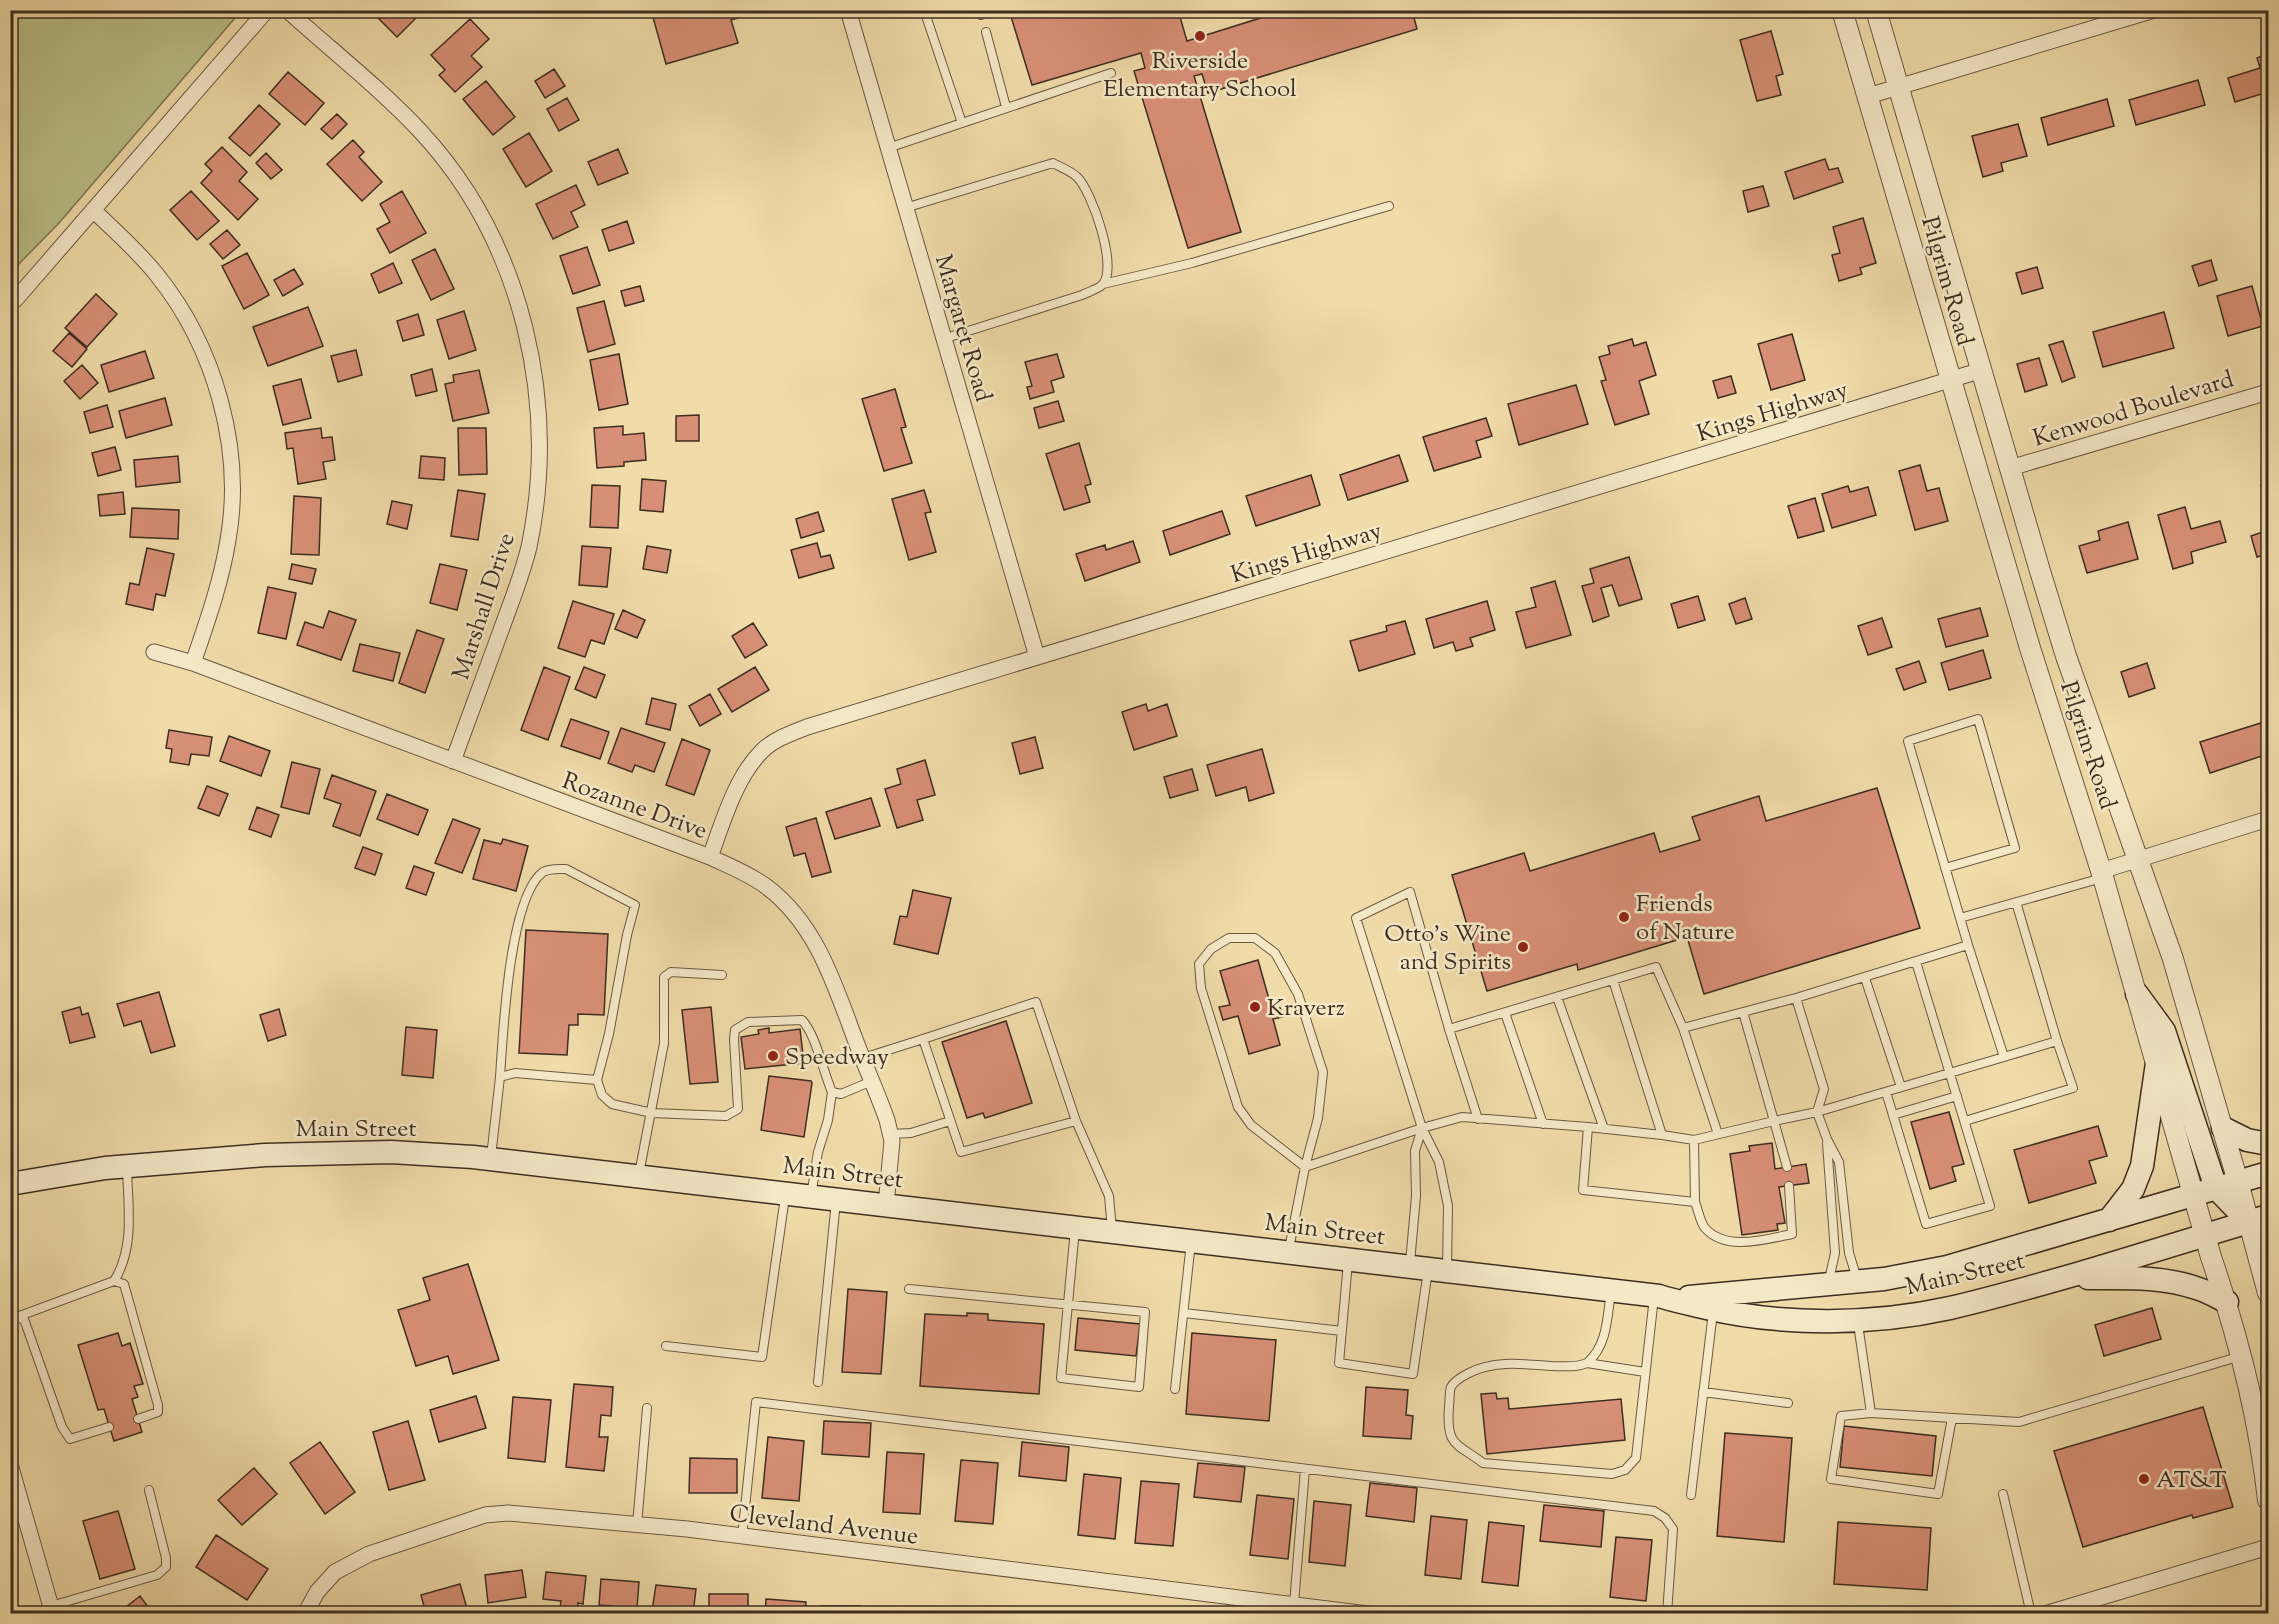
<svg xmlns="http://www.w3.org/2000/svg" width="2279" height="1624" viewBox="0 0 2279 1624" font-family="'Sorts Mill Goudy',serif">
  <rect width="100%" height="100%" fill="#f0dca9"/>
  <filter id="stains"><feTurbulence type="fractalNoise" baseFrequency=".00333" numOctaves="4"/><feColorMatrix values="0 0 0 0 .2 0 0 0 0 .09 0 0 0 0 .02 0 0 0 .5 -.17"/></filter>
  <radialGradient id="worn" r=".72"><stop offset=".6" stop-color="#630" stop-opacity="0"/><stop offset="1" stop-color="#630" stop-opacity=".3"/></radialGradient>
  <path fill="#bac087" stroke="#7c7654" stroke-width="1.5" d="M11,10L241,11L59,223L11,272Z"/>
  <path fill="#d88f77" stroke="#3d2d21" stroke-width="1.5" d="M370,10H409L416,18L397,37Z
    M651,10H764L731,20L738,43L666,64Z
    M1009,10H1178L1187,41L1286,10H1412L1417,29L1208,93L1202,74L1194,76L1241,232L1188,248L1134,71L1145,68L1141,53L1032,85Z
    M470,19L489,39L471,56L482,67L455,92L439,75L445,70L431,55Z
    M1771,31L1783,74L1776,76L1781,95L1757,101L1740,40Z
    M2268,54V92L2235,102L2228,78L2260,68L2257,58Z
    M554,69L565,86L545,98L535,81Z
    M288,72L324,103L305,125L269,94Z
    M2198,80L2205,105L2136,125L2129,100Z
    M486,81L515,117L493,135L463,99Z
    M567,98L579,120L559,131L547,109Z
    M2107,99L2114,126L2048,145L2041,118Z
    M259,105L280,124L250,156L229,138Z
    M337,114L347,124L332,139L321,129Z
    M2018,124L2027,156L2001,163L2003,171L1983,177L1972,136Z
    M529,133L552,171L526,187L503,149Z
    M353,140L364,152L359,157L382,182L362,201L327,164Z
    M222,147L247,172L239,181L258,199L238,220L201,183L212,171L205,164Z
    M618,149L628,173L598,185L588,162Z
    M266,153L282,170L271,179L256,163Z
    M1825,159L1829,170L1838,168L1843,182L1794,199L1785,172Z
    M576,185L585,205L571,212L578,227L553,239L536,204Z
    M1763,186L1769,206L1748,212L1743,191Z
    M191,191L219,221L197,240L170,210Z
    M402,191L426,233L390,253L377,229L390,222L380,204Z
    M1863,218L1876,263L1860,268L1862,274L1839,281L1832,255L1840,253L1833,227Z
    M627,221L634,243L609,251L602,230Z
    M227,230L240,245L223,259L210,244Z
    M587,247L600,285L573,294L560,256Z
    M435,249L454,289L431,300L412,260Z
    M247,253L269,295L244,309L222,266Z
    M2211,260L2217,280L2199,286L2192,266Z
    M393,263L402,283L379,293L371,274Z
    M2037,267L2043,288L2022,294L2016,273Z
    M294,269L303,284L283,296L274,280Z
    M640,286L644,301L625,306L621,291Z
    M2252,286L2263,326L2228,336L2217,296Z
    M96,294L117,314L87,347L65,328Z
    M604,301L615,344L588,352L577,308Z
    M308,307L323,346L268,366L253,327Z
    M464,311L476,350L449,359L437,320Z
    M2164,312L2174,348L2103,367L2093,332Z
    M418,314L424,335L403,341L397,321Z
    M69,333L87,349L72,367L53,351Z
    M1792,334L1805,380L1771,390L1758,344Z
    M1632,339L1634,346L1646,342L1656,375L1639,381L1649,414L1615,425L1601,381L1606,380L1599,357L1610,354L1608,346Z
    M2063,341L2075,377L2062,382L2049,345Z
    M356,350L362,375L338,382L331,356Z
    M145,351L154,378L109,392L101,365Z
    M619,354L628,404L599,410L590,360Z
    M1057,354L1064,377L1051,381L1054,392L1030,399L1027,387L1032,386L1025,362Z
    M2039,358L2047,385L2025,392L2017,364Z
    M82,365L98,383L80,399L64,381Z
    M432,369L437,391L416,396L411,375Z
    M479,370L489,413L453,421L445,384L454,382L453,375Z
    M1731,376L1736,393L1718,398L1713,381Z
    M301,379L311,418L283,425L273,386Z
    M1576,385L1588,424L1519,445L1508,404Z
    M895,389L906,427L901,428L912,463L884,471L862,399Z
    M165,398L172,425L126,438L119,411Z
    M1058,401L1064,421L1039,428L1034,408Z
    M107,405L113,427L90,433L84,412Z
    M699,415V441H676V416Z
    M1486,418L1492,436L1476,441L1481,457L1434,471L1423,437Z
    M623,426V435L644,433L646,460L624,462V466L597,468L594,428Z
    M321,428L322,438L332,437L335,460L323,462L326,479L298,484L293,448L287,449L285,433Z
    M458,428H486L487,474L459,475Z
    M1079,443L1091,484L1085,486L1090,502L1064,510L1046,454Z
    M115,447L121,470L98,476L92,453Z
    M1399,455L1408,481L1348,500L1340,475Z
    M178,456L180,482L136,487L134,460Z
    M421,456L445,458L444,480L419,478Z
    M1920,465L1927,491L1939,488L1948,521L1915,530L1899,471Z
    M1311,475L1320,505L1256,526L1246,496Z
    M642,479L666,481L663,512L640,510Z
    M2268,483V508L2261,485Z
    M592,485L620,486L618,528L590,527Z
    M1848,486L1850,492L1868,487L1876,515L1832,528L1822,494Z
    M458,490L485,494L478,540L451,536Z
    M924,490L931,512L925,513L936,552L909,560L892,499Z
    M123,492L125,514L100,516L98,495Z
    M294,496L321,498L319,555L291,554Z
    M1815,498L1824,531L1798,538L1788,506Z
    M392,501L412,505L407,529L387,524Z
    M2185,507L2191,529L2220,521L2226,542L2191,552L2193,563L2173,569L2158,515Z
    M132,508L179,510L178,539L130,537Z
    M1222,511L1230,534L1170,555L1163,531Z
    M818,512L824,531L801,538L796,519Z
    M2128,522L2138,559L2087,573L2079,546L2100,540L2098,531Z
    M2268,530V554L2257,557L2251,536Z
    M1133,541L1140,562L1085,581L1076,554L1105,545L1106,550Z
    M817,543L821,557L830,555L834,568L799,578L791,550Z
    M582,546L611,548L607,587L579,585Z
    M647,546L671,550L667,573L643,569Z
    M147,548L174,554L165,596L156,594L153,610L126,604L130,583L139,585Z
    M1629,557L1642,599L1619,606L1612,585L1601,588L1609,616L1593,622L1582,586L1594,583L1590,569Z
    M292,564L316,569L312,584L289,579Z
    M440,564L467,570L457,610L430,603Z
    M1555,581L1571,635L1526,648L1516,612L1536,607L1531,588Z
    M268,587L296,593L286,639L258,633Z
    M1698,596L1705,620L1678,628L1671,604Z
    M1745,598L1752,619L1736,624L1729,604Z
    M573,601L614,614L604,644L591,640L585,657L558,648Z
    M1487,601L1495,630L1470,638L1473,646L1456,651L1453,642L1434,648L1426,619Z
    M1980,608L1988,636L1946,647L1938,619Z
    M623,610L645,620L637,638L615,629Z
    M329,611L356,620L341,660L297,645L305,622L323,628Z
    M1882,618L1892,647L1868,655L1858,626Z
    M1405,621L1415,654L1359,671L1350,641L1387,631L1386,626Z
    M753,623L767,645L745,658L732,636Z
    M417,630L444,639L425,693L399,683Z
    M360,644L400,653L393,681L353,671Z
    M1983,650L1991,678L1949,690L1941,663Z
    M1919,661L1926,682L1904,690L1896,669Z
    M2147,663L2155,688L2129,697L2121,672Z
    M544,667L570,677L548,740L521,730Z
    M584,667L605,675L596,698L575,689Z
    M755,667L769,690L732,712L718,689Z
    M710,694L721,714L700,726L689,706Z
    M652,698L676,704L670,730L646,724Z
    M1146,704L1148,711L1167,704L1177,736L1134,750L1122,712Z
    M571,719L609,732L600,759L561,746Z
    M2264,722L2268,739V754L2210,773L2200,742Z
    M621,728L665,743L654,772L635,765L632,772L608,763Z
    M169,730L212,737L209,756L191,754L189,765L170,762L172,749L166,748Z
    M229,736L270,751L261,776L220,761Z
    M1035,737L1043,768L1020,774L1012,743Z
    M682,739L710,750L694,795L666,785Z
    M1262,749L1274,793L1249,801L1246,787L1216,796L1207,765Z
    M925,760L935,795L917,800L923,820L897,828L885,789L901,784L897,769Z
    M292,762L320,769L309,814L281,807Z
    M1192,769L1198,790L1170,798L1164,777Z
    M332,775L376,791L360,836L333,826L341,804L324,798Z
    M207,786L228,794L219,816L198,808Z
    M1877,788L1920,928L1704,994L1687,937L1578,970L1577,964L1487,991L1452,875L1524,853L1530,871L1654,833L1660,852L1700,840L1692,817L1759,796L1766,821Z
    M387,794L428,810L418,835L377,819Z
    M871,798L880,826L835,839L826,812Z
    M257,807L279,815L271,837L249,829Z
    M816,818L831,872L812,877L805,853L794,856L786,827Z
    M453,819L480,829L462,873L435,863Z
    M503,839L528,846L516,891L473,879L484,840L501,844Z
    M363,847L382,854L375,875L355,868Z
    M414,866L434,873L426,895L406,888Z
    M913,890L951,898L938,954L894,944L900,916L907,917Z
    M526,930L608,934L604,1015L578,1014V1025H569L567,1055L519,1053Z
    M1258,960L1272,1010L1280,1008L1283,1017L1273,1019L1280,1045L1249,1054L1238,1016L1223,1020L1219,1007L1230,1005L1220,971Z
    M159,992L175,1046L151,1053L141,1021L124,1026L117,1004Z
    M80,1007L82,1015L88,1013L95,1037L70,1043L62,1012Z
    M711,1007L718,1082L690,1084L682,1010Z
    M279,1009L286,1035L268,1041L260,1015Z
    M1006,1021L1032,1103L985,1118L983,1113L967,1118L942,1042Z
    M406,1027L437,1030L433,1078L402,1075Z
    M769,1028V1033L800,1029L804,1063L745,1069L741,1037L759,1034L758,1030Z
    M769,1076L811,1081L812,1083L804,1137L761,1130Z
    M1949,1112L1964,1164L1952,1167L1956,1181L1930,1189L1911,1122Z
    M2098,1126L2107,1156L2089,1161L2096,1183L2029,1203L2014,1150Z
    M1772,1143L1775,1169L1806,1164L1809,1183L1779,1187L1785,1223L1777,1224L1778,1230L1742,1235L1730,1154L1750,1151L1749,1146Z
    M468,1264L499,1360L453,1374L448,1356L416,1366L398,1310L430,1300L423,1278Z
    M848,1289L887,1292L881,1374L842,1372Z
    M2152,1308L2161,1339L2104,1356L2095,1325Z
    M967,1313L988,1314V1320L1044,1324L1039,1394L920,1386L925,1314L967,1316Z
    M1078,1318L1140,1324L1136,1356L1075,1350Z
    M118,1333L122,1346L130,1343L143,1384L134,1386L138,1397L132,1399L142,1432L114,1441L104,1409L98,1410L78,1345Z
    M1192,1333L1276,1340L1269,1421L1186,1414Z
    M574,1384L613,1387L611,1416L601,1415L599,1437H608L604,1471L566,1467Z
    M1366,1387L1408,1390L1406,1415L1413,1416L1411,1439L1363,1436Z
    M1496,1393L1497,1399L1508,1398L1509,1409L1621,1399L1625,1440L1487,1454L1481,1394Z
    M476,1396L486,1428L439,1442L430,1410Z
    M513,1397L551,1400L545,1462L508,1458Z
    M2203,1407L2233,1507L2193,1518L2192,1515L2083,1547L2054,1451Z
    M408,1421L425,1480L389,1490L373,1432Z
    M824,1421L871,1423L869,1457L822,1454Z
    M1844,1426L1936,1436L1932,1476L1840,1467Z
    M1725,1433L1792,1438L1784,1542L1717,1536Z
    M768,1437L804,1441L799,1501L762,1498Z
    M320,1442L355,1492L325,1514L290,1463Z
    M1022,1442L1069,1447L1066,1481L1019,1476Z
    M887,1452L924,1454L920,1514L883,1512Z
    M690,1458L737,1459V1493H689Z
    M961,1460L998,1463L993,1524L955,1521Z
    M1198,1463L1245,1467L1241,1502L1194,1497Z
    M254,1468L277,1494L242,1525L218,1500Z
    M1084,1474L1121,1478L1115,1539L1078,1535Z
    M1141,1481L1179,1484L1173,1546L1135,1543Z
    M1370,1483L1417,1488L1414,1522L1366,1516Z
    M1257,1495L1294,1499L1288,1559L1250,1555Z
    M1314,1501L1351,1505L1345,1566L1309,1562Z
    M1544,1505L1604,1511L1601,1547L1540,1541Z
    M118,1511L135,1569L100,1579L83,1521Z
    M1431,1516L1467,1520L1461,1579L1425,1575Z
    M1489,1522L1524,1526L1518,1586L1482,1582Z
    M1838,1522L1931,1528L1927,1590L1834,1584Z
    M216,1535L268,1569L247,1600L196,1567Z
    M1616,1537L1652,1540L1646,1601L1610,1597Z
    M522,1570L526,1597L488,1603L485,1575Z
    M546,1572L586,1576L583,1604L578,1603L577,1614H559L561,1601L543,1599Z
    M601,1579L639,1582L637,1609L627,1608V1614H612L613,1606L599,1605Z
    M460,1584L468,1612L426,1614L421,1595Z
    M656,1585L696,1589L693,1614L652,1611Z
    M709,1594H748V1614H709Z
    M140,1596L153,1614H117Z
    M766,1599L806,1602L805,1614H765Z
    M821,1606H861V1614H821Z"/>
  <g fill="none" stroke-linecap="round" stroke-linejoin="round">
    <defs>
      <path id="service" d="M924,10L962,123L1111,73
        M980,10L981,15
        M986,32L1006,107
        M888,148L962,123
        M905,208L1053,163C1060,167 1071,171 1077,177C1092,191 1119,269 1102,285C1098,289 1088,292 1082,295L943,339
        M1103,284L1192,263L1389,206
        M1960,918L2102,878
        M1968,945L2004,1057L2057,1041L2016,902
        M1865,978L1901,1087
        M1613,980L1662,1135L1694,1140
        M1557,997L1604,1129
        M1743,1012L1796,998
        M1505,1013L1543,1124
        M1683,1028L1718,1134
        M1449,1029L1478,1119
        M923,1039L1036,1002L1076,1121
        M863,1058L923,1039L961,1152L1076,1121L1109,1196L1112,1230
        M500,1077C503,1034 509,897 543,872C550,868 558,869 566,869L635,905L627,935L609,1034L597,1080L602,1095L612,1104L652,1113L726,1116L738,1109L734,1039L735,1030L748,1022L802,1020C816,1035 823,1071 832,1092L841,1094L872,1081
        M1886,1092L1926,1224L1990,1206L1916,962
        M1893,1115L1957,1096
        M1965,1121L2073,1088L2057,1041
        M1588,1127L1662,1135
        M1422,1128L1439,1162L1448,1206L1447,1268
        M890,1134L911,1133L950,1121
        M1827,1143L1835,1253L1829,1280
        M491,1157L500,1077L515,1073L597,1080
        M1787,1167L1774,1121L1694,1140L1695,1202L1583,1190L1588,1127L1462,1117L1422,1128L1356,918L1410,892L1449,1029L1656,967L1683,1028L1743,1012L1774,1121L1817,1112L2004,1057
        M639,1174L664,1043V977L671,972L722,975
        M811,1196L818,1152L828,1120L832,1092
        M1695,1202C1698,1209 1700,1222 1705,1228C1726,1252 1766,1239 1792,1234L1789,1186
        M1289,1249L1305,1167L1318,1118L1323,1072L1298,994L1275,953L1255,938H1229L1211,949L1199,964L1201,988L1238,1107L1251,1125L1305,1167L1422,1128
        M1348,1262L1339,1363L1413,1374L1428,1270
        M1410,1263L1416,1196L1415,1151L1422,1128
        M1857,1279L1849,1253L1839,1162L1827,1139L1817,1112L1824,1089L1796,998L1968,945L1908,741L1978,719L2015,848L1945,868
        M114,1281C135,1248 128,1206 127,1168
        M909,1289L1145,1312L1139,1387L1061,1378L1075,1229
        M1611,1291C1607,1317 1608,1345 1587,1363C1576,1368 1563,1366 1551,1366C1523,1364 1495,1360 1469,1373C1463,1376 1454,1381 1451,1387C1449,1392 1450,1401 1449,1406C1446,1446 1455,1442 1483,1463L1612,1474L1625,1470L1636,1458L1654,1297
        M1184,1313L1342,1331
        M14,1318L114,1281L124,1284L158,1405V1412L138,1419
        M15,1318L24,1319L62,1427L70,1439L109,1427
        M1858,1324L1871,1413L2019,1422L2241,1356
        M666,1346L762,1357L785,1197
        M1587,1363L1645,1372
        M818,1382L836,1201
        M1175,1389L1191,1242
        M1703,1392L1788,1403
        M1871,1413L1841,1416L1831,1479L1938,1494L1952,1418
        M2003,1494L2031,1614
        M1691,1495L1713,1312
        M637,1525L647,1408
        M742,1537L756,1402L1654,1511L1665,1518L1673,1529L1667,1614
        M1294,1604L1305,1469
        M51,1606L157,1575L166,1567V1558L149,1490"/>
      <path id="minor" d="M287,10C331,50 380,88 421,132C523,242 559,402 529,547C522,576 510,605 500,633C485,675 469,718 453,761
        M848,10L1037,657
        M1868,96L2154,10
        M93,210C115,231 138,251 157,275C215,347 244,449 228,540C221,583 207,622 193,663
        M15,300L267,10
        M2010,468L2268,392
        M154,652L193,663L710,857C729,866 750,874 767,887C816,924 834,983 855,1039C865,1066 877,1092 887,1120L892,1141L886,1205
        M710,857C723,822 735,778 762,751C774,739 792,733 807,727L1982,370
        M2101,871L2268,819
        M10,1464L53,1614
        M305,1614L317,1592L335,1572L369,1554L485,1515L508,1513L687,1529L1368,1614
        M2045,1614L2268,1547"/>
      <path id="tertiary" d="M1842,10L2030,648L2103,877L2211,1257C2238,1336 2259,1417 2268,1500
        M1876,10L2040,571L2066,656L2173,959L2238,1182L2268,1293"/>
      <path id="secondary" d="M2137,994L2164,1031L2216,1188L2249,1222
        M2223,1128L2247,1140L2268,1144
        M10,1184L105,1168L265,1155L391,1152L473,1157L1659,1296C1674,1301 1691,1304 1707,1308C1784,1326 1873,1325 1950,1308C1993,1298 2035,1286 2077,1274C2141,1255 2205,1235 2268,1216
        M2109,1220L2133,1189L2142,1166L2157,1063
        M2088,1278C2123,1278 2162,1276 2196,1288C2207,1291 2217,1297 2227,1302
        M1689,1297L1884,1279L1947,1267L2268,1173"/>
    </defs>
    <use href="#service" stroke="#6a5943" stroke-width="10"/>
    <use href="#minor" stroke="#6a5943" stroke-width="17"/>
    <use href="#tertiary" stroke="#6a5943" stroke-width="22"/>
    <use href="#secondary" stroke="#3d2d21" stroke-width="25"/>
    <use href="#service" stroke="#f5e8c7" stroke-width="8"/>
    <use href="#minor" stroke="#f5e8c7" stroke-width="15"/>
    <use href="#tertiary" stroke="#f5e8c7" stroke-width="20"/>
    <use href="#secondary" stroke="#f5e8c7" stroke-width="22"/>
  </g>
  <g fill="#8f2418" stroke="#f5e8c7" stroke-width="2">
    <circle cx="1200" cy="36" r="6"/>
    <circle cx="1624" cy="917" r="6"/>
    <circle cx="1523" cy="947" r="6"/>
    <circle cx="1255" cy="1007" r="6"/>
    <circle cx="773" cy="1056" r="6"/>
    <circle cx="2144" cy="1479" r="6"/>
  </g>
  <g text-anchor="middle" stroke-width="5" stroke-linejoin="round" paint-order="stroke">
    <g font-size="24" fill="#3d2d21" stroke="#f5e8c7" text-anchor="start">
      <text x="1200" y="68" text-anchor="middle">Riverside<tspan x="1200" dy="28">Elementary School</tspan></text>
      <text x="1636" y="911">Friends<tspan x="1636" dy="28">of Nature</tspan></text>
      <text x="1511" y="941" text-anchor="end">Otto's Wine<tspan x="1511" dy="28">and Spirits</tspan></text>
      <text x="1267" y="1015">Kraverz</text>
      <text x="785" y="1064">Speedway</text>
      <text x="2156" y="1487">AT&amp;T</text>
    </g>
    <g font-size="24" fill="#3d2d21" stroke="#f5e8c7">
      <text transform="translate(1948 281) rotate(74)" y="8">Pilgrim Road</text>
      <text transform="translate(964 328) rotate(74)" y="8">Margaret Road</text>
      <text transform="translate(2133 408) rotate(-17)" y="8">Kenwood Boulevard</text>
      <text transform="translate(1772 411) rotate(-17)" y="8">Kings Highway</text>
      <text transform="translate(1306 552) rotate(-17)" y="8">Kings Highway</text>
      <text transform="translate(483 606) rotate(-72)" y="8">Marshall Drive</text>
      <text transform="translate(2089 745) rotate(72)" y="8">Pilgrim Road</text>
      <text transform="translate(635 805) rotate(20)" y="8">Rozanne Drive</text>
      <text x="356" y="1136">Main Street</text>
      <text transform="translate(843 1172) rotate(7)" y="8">Main Street</text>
      <text transform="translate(1325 1229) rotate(7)" y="8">Main Street</text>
      <text transform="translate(1965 1273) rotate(-13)" y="8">Main Street</text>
      <text transform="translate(824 1524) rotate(7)" y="8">Cleveland Avenue</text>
    </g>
  </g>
  <rect width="2279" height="1624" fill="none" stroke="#f0dca9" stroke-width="36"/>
  <rect x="12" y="12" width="2255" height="1600" fill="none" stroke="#3d2d21" stroke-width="3"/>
  <rect x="18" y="18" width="2243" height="1588" fill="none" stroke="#3d2d21" stroke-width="1.5"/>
  <rect width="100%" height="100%" filter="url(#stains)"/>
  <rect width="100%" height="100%" fill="url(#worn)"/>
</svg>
